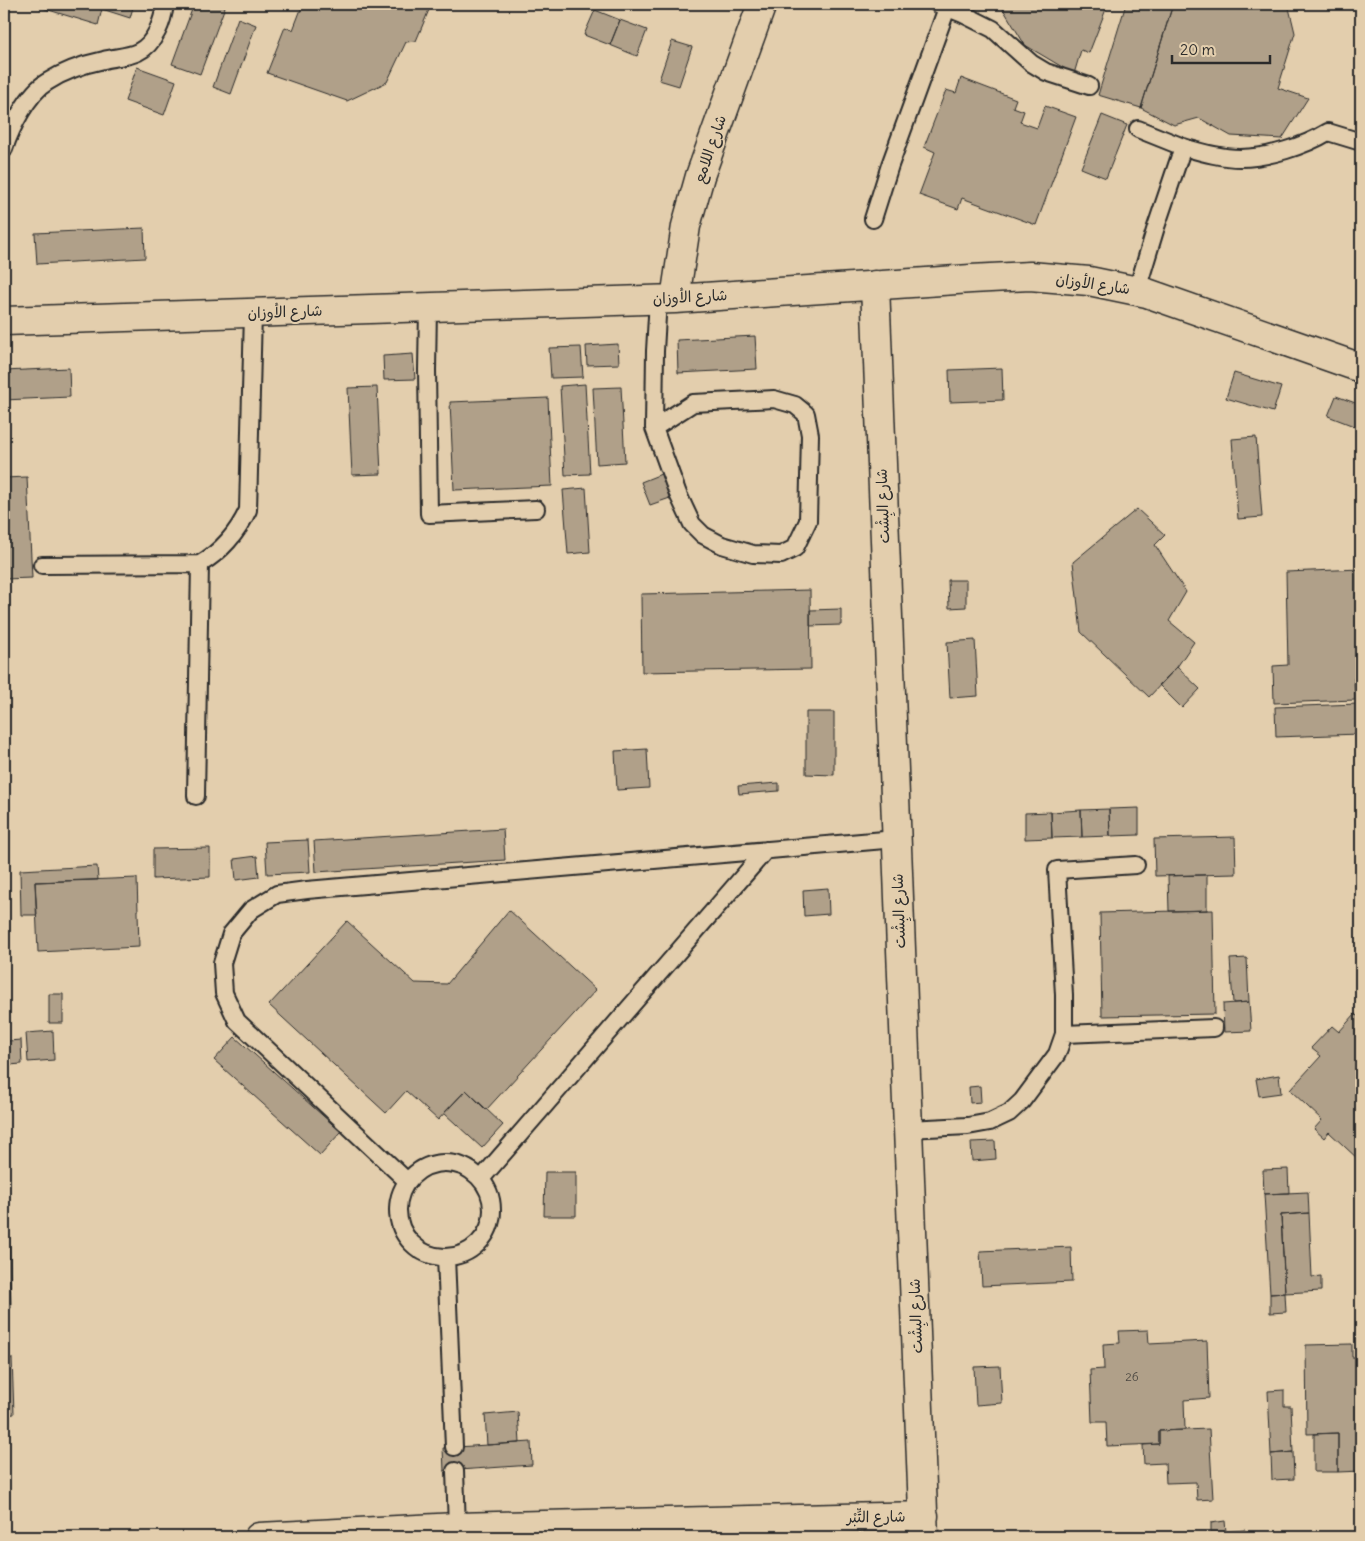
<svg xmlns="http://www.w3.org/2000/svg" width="1365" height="1541" viewBox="0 0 1365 1541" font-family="Delius,'Playpen Sans Arabic',sans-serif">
  <rect width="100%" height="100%" fill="#e3cead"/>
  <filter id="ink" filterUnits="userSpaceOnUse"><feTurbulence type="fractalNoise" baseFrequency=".02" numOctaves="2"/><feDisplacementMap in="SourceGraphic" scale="10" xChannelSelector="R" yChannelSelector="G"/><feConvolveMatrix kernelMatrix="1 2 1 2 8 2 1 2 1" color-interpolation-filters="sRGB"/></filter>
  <g filter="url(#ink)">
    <path fill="#b0a089" stroke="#2b2b2b" d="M43,4H134L130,18L102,9L98,25L42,8Z
      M194,4H226L200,74L172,64Z
      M303,4H429L431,5L416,41L406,42L387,82L347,101L267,73L285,27L293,30Z
      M1000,4H1108L1089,53L1081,50L1074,74L1025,45Z
      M1126,4H1173L1141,108L1098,95Z
      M1173,4H1282L1289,8L1295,33L1278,88L1308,98L1282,139L1231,136L1199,118L1174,125L1141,108Z
      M595,10L620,20L610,45L584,35Z
      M238,18L256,25L231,94L213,87Z
      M620,20L647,30L637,56L610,45Z
      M672,41L692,47L679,86L659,80Z
      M137,67L176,81L164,115L125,101Z
      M961,78L1016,99L1013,107L1024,111L1020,122L1037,128L1045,106L1076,117L1036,225L962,198L958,209L919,195L935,152L924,147L946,90L956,93Z
      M1102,115L1127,125L1106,178L1081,168Z
      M144,228L145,258L37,264L35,233Z
      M755,336L757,369L678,373L677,340Z
      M618,344L619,364L587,365L586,346Z
      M581,347L583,377L551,378L549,348Z
      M413,354L415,379L384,380L383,356Z
      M69,368L70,397L4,400V371Z
      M1002,368L1003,400L950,402L949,370Z
      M1234,373L1281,387L1273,412L1226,398Z
      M585,384L590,474L565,475L560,386Z
      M377,387L381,474L352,475L348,388Z
      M621,387L625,462L597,464L593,388Z
      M1336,396L1361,405V421L1359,428L1328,416Z
      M548,398L552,486L454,490L450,402Z
      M1256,437L1262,517L1238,519L1232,439Z
      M661,474L670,498L650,505L641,482Z
      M27,477L32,578L4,579V478Z
      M586,488L590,552L568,554L563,490Z
      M1137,509L1165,535L1155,545L1186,592L1169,621L1194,642L1177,667L1149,697L1081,632L1073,562Z
      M1361,569V678H1354L1355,700L1274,703L1273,666L1288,665L1286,572Z
      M948,580H966V607L949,608Z
      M810,590L811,669L642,672L641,594Z
      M841,609V625L810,626V610Z
      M975,640L978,696L950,698L947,642Z
      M1177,667L1200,689L1182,708L1159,685Z
      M1358,704L1359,734L1276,737L1275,707Z
      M806,712H834V775L806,774Z
      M647,749L649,788L617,790L615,751Z
      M779,783V791L739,794L738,786Z
      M1139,808V835L1110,836L1109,809Z
      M1109,809L1110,836L1082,837L1081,810Z
      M1081,810L1082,837L1052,838L1051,812Z
      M1051,812L1052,838L1025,839V813Z
      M503,829L505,860L316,872L314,841Z
      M1235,837L1236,874L1155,876L1154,839Z
      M308,840L310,872L267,874L265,842Z
      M210,848V877L153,879V849Z
      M257,856L259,877L236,880L234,859Z
      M97,866L98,880L35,882L37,915H21L20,870Z
      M1207,875V910L1169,911L1168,876Z
      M137,878L139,947L38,952L35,882Z
      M828,888L829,914L804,916L803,890Z
      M509,910L596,990L486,1110L466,1090L438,1120L406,1091L386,1113L269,1005L347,921L415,983L447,984Z
      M1213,910L1215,1014L1102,1016L1100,913Z
      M1247,958L1249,1002L1233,1003L1230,959Z
      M49,994H63V1023H49Z
      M1249,1002L1251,1031L1224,1032L1223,1004Z
      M1355,1014L1361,1020V1157L1359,1160L1329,1132L1324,1138L1314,1129L1322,1120L1290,1090L1321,1056L1311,1048L1332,1026L1339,1032Z
      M53,1031L54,1060L28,1062L26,1033Z
      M235,1037L341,1132L320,1155L214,1060Z
      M21,1040L22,1064L9,1065L8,1041Z
      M1279,1075L1281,1093L1259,1096L1256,1079Z
      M980,1086L981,1102L970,1103L969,1087Z
      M466,1090L503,1125L482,1148L444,1113Z
      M995,1141L996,1159L972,1161L971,1142Z
      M1288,1169L1289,1193L1264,1194L1263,1170Z
      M545,1172H576V1216H544Z
      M1308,1192L1309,1213L1281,1215L1285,1293L1270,1294L1264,1194Z
      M1309,1213L1312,1277L1321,1276V1291L1285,1293L1281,1215Z
      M4,1230H9L11,1308H4Z
      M1071,1247L1072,1282L982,1286L980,1251Z
      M1285,1293L1286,1312L1270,1313V1294Z
      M1148,1330L1149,1344L1207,1341L1209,1398L1184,1400L1185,1430L1159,1431V1444L1107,1446L1106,1422H1092L1090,1370L1104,1369L1103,1344L1120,1343L1119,1331Z
      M1352,1344V1357H1361V1471L1338,1472V1433L1307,1434L1306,1345Z
      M4,1358H12L14,1414L4,1415Z
      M1000,1366L1002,1403L976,1405L974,1367Z
      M1284,1390V1406H1291L1293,1452L1271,1454L1268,1391Z
      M518,1412L520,1443L487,1445L485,1415Z
      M1209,1429L1213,1499L1197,1500L1196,1482L1166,1483L1165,1463L1144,1464L1143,1445L1159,1444V1431Z
      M1338,1433V1472H1314V1434Z
      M531,1442L532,1465L444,1471L443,1448Z
      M1293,1452L1294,1479L1272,1480L1271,1454Z
      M1225,1521L1226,1532L1211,1533V1523Z
      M1245,1530L1246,1537H1211V1533Z"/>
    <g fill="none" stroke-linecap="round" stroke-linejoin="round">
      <defs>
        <path id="lane" d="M938,4L963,14L993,29L1031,63L1046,72L1089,86
          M1138,129L1183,147
          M4,149C11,128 28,93 47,82C64,71 85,64 104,60C115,57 128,57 138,52C155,44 163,21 165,4
          M873,219L890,165L947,8
          M1137,290L1156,227L1183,147C1201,152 1221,158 1240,158C1267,158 1305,146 1328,132L1361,142
          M428,307L427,370L429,514L536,509
          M654,428L693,403L774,399L795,405L806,414L810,435L808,521L795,548L781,555L753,554L722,545L703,535L692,524L678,494L654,428L655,351L658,299
          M42,565L200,564
          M196,796L200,564C222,551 237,534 248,510L253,313
          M1064,1034L1214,1028
          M908,1129L968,1126L990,1122L1009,1113L1022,1101L1057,1054L1064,1034V995L1057,870L1136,865
          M398 1210a47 47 0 1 1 94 0a47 47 0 1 1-94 0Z
          M481,1179L766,850
          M407,1181L237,1021L224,993L222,963L231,934L251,910L277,894L307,890L896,839
          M446,1257L454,1447
          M455,1471L457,1527"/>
        <path id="street" d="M875,285L924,1537
          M675,299L686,226L700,176L762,4
          M4,321L675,299L971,279L1030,276L1089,281L1147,293L1361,368
          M259,1537L457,1527L924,1516"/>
      </defs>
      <use href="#lane" stroke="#2b2b2b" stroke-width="20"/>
      <use href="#street" stroke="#2b2b2b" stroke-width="31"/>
      <use href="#lane" stroke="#e3cead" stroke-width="16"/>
      <use href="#street" stroke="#e3cead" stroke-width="28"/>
    </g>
  </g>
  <g text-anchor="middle" stroke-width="4" stroke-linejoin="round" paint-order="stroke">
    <g font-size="12" fill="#4c4842">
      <text x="1132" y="1381">26</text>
    </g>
    <g font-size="15" fill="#2b2b2b" stroke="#e3cead">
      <text transform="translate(710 149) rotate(-71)" y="5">شارع اللامع</text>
      <text transform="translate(1093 284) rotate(8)" y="5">شارع الأوزان</text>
      <text transform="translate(690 297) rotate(-3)" y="5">شارع الأوزان</text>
      <text transform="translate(285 312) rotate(-2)" y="5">شارع الأوزان</text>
      <text transform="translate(883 506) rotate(-92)" y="5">شارع البِشْت</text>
      <text transform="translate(899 911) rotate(-92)" y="5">شارع البِشْت</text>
      <text transform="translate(916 1316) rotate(-92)" y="5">شارع البِشْت</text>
      <text transform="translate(876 1517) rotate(-1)" y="5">شارع التِّبْر</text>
    </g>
  </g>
  <rect width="1365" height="1541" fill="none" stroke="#e3cead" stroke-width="20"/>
  <rect x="10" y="10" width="1345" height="1521" fill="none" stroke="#2b2b2b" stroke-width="2" filter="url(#ink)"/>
  <path d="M1172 55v8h98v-8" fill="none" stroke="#2b2b2b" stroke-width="2.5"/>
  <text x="1180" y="55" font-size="15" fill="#2b2b2b" stroke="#e3cead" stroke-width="4" paint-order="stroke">20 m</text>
</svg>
